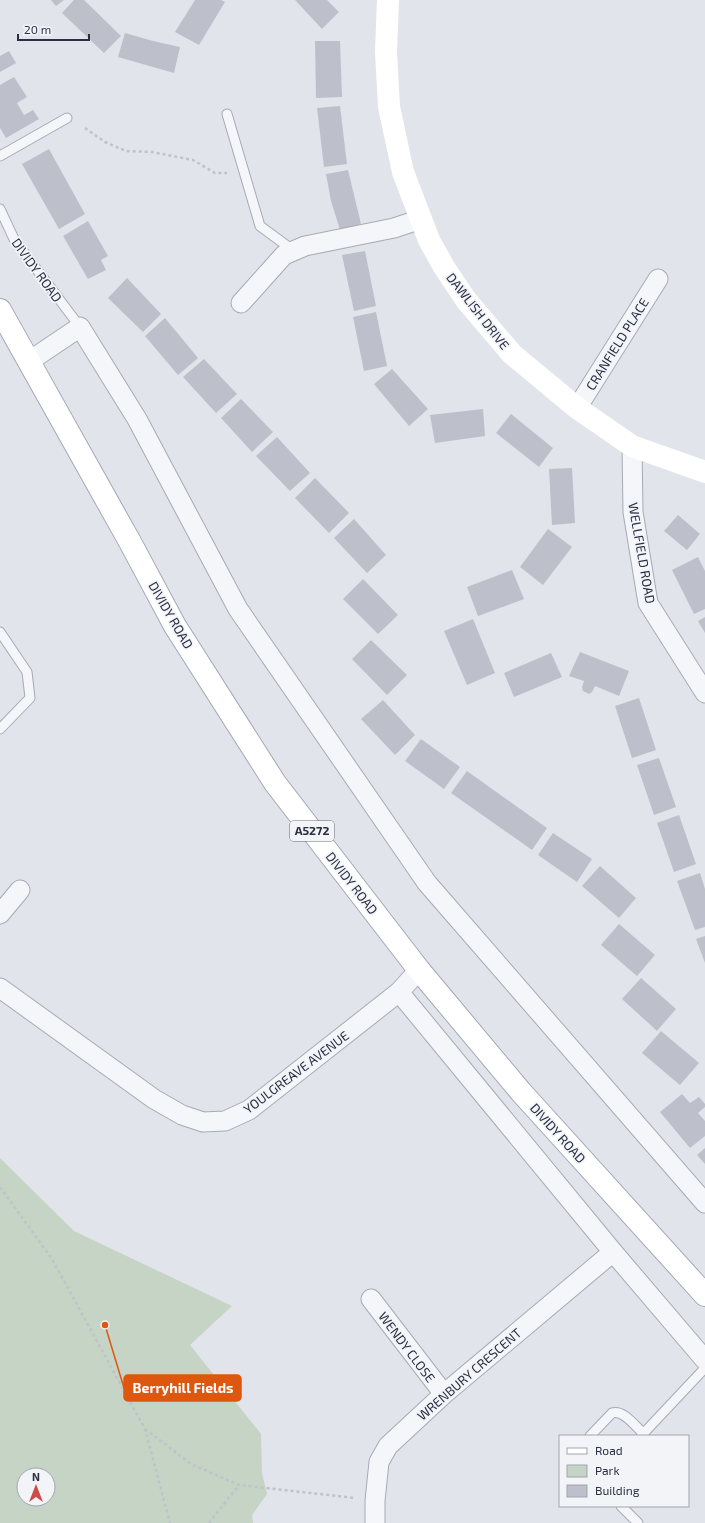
<svg xmlns="http://www.w3.org/2000/svg" width="705" height="1523" viewBox="0 0 705 1523" font-family="'Exo 2',sans-serif">
  <rect width="100%" height="100%" fill="#e2e4eb"/>
  <path fill="#c5d4c4" fill-rule="evenodd" d="M0,1158L74,1231L232,1306L190,1345L261,1434L262,1473L267,1494L252,1515L253,1523H0ZM24,1475H48V1499H24Z"/>
  <path fill="#bdbfca" d="M51,0H64L56,6Z
    M74,0H84L121,36L104,53L62,13Z
    M195,0H221L225,2L199,45L175,32Z
    M295,0H327L339,12L322,29Z
    M125,33L153,41L180,47L174,73L118,57Z
    M315,41H340L342,97L316,98Z
    M9,51L16,63L0,72V56Z
    M14,77L27,97L17,103L24,115L33,110L39,119L6,138L0,128V85Z
    M340,106L347,164L324,167L317,108Z
    M49,149L85,214L59,229L22,164Z
    M348,170L361,224L340,230L331,201L326,174Z
    M88,221L108,256L101,260L106,270L88,279L63,236Z
    M365,251L376,306L354,311L342,255Z
    M127,278L161,314L143,332L108,298Z
    M376,312L387,366L364,371L353,317Z
    M165,318L198,358L178,375L145,336Z
    M204,359L237,394L216,413L183,377Z
    M392,369L428,409L409,426L374,384Z
    M241,399L273,432L252,452L221,418Z
    M483,409L485,436L435,443L430,415Z
    M511,414L553,448L539,467L496,433Z
    M277,437L310,473L290,491L256,456Z
    M572,468L575,523L552,525L549,469Z
    M315,478L349,513L329,533L295,498Z
    M678,515L700,534L687,550L664,531Z
    M354,519L386,555L367,573L334,538Z
    M548,529L572,547L543,585L520,567Z
    M698,557L705,571V609L694,614L672,570Z
    M512,570L524,599L478,616L467,587Z
    M363,579L398,615L378,634L343,599Z
    M705,617V633L698,621Z
    M473,619L495,673L467,685L444,631Z
    M371,640L407,675L387,695L352,659Z
    M580,652L629,671L619,696L595,686L592,692L589,694L583,691L582,687L584,681L569,676Z
    M551,653L562,677L514,697L504,673Z
    M639,698L656,750L632,758L615,706Z
    M383,700L415,735L395,755L361,719Z
    M421,739L460,767L444,789L405,761Z
    M659,758L676,807L654,815L637,765Z
    M467,771L547,828L532,850L451,793Z
    M679,815L696,864L674,872L657,823Z
    M553,833L592,859L577,882L538,855Z
    M600,866L636,898L619,918L582,886Z
    M700,873L705,889V927L695,930L677,881Z
    M619,924L655,955L637,976L601,945Z
    M705,936V963L696,939Z
    M641,978L676,1009L657,1031L622,999Z
    M661,1031L699,1063L680,1085L642,1053Z
    M682,1094L690,1103L699,1097L705,1104V1107L698,1113L705,1121V1136L690,1148L660,1112Z
    M705,1148V1164L697,1155Z"/>
  <g fill="none" stroke-linecap="round" stroke-linejoin="round">
    <defs>
      <path id="lane" d="M227,114L260,226L294,251
        M0,156L67,118
        M0,209L14,239L80,327
        M0,632L27,672L30,698L0,729
        M590,1436L612,1413C623,1409 635,1426 643,1433
        M641,1436L705,1368
        M621,1506L638,1523"/>
      <path id="street" d="M241,303L284,255L305,246L394,228L421,219
        M28,362L80,327L137,419L238,609L427,883L705,1203
        M577,408L658,279
        M632,446L633,512L648,603L705,693
        M0,914L20,890
        M0,988L154,1099L182,1115L203,1122L225,1121L249,1110L399,992L419,970
        M399,992L613,1252L705,1360
        M371,1299L444,1394
        M375,1523V1501L379,1462L388,1446L444,1394L613,1252"/>
      <path id="primary" d="M0,310L130,542L175,626L275,783L419,970L521,1092L705,1295"/>
    </defs>
    <use href="#lane" stroke="#a7aab5" stroke-width="11"/>
    <use href="#street" stroke="#a7aab5" stroke-width="21"/>
    <use href="#primary" stroke="#a2a7b6" stroke-width="24"/>
    <path stroke="#c0c2ca" stroke-width="2.5" stroke-dasharray="3 3" stroke-linecap="butt" d="M85,128L105,142L126,151L152,152L193,160L215,173H227
      M0,1187L52,1259L145,1429L170,1523
      M145,1429L191,1464L239,1485L355,1498
      M209,1523L239,1485"/>
    <use href="#lane" stroke="#f5f6f9" stroke-width="9"/>
    <use href="#street" stroke="#f5f6f9" stroke-width="19"/>
    <path stroke="#fff" stroke-width="22" d="M388,0L386,52L389,107L403,172L429,240L444,267L466,300L512,354L577,408L632,446L705,472"/>
    <use href="#primary" stroke="#fff" stroke-width="22"/>
  </g>
  <g text-anchor="middle" stroke-width="3.5" stroke-linejoin="round" paint-order="stroke">
    <rect fill="#f2f4f8" stroke="#666a79" stroke-width="1" x="290" y="821" width="44" height="20" rx="3"/>
    <g font-size="12" font-weight="bold" fill="#2a2f43">
      <text x="312" y="835">A5272</text>
    </g>
    <g font-size="13" fill="#2a2f43" stroke="#f2f4f8">
      <text transform="translate(37 270) rotate(54)" y="5">DIVIDY ROAD</text>
      <text transform="translate(478 311) rotate(52)" y="5">DAWLISH DRIVE</text>
      <text transform="translate(617 344) rotate(-58)" y="5">CRANFIELD PLACE</text>
      <text transform="translate(642 553) rotate(80)" y="5">WELLFIELD ROAD</text>
      <text transform="translate(171 615) rotate(60)" y="5">DIVIDY ROAD</text>
      <text transform="translate(352 883) rotate(52)" y="5">DIVIDY ROAD</text>
      <text transform="translate(296 1072) rotate(-37)" y="5">YOULGREAVE AVENUE</text>
      <text transform="translate(558 1133) rotate(48)" y="5">DIVIDY ROAD</text>
      <text transform="translate(407 1347) rotate(53)" y="5">WENDY CLOSE</text>
      <text transform="translate(469 1374) rotate(-41)" y="5">WRENBURY CRESCENT</text>
    </g>
  </g>
  <path fill="none" stroke="#de570f" stroke-width="1.5" d="M105 1325L124 1388"/>
  <circle fill="#de570f" stroke="#f2f4f8" stroke-width="1.5" cx="105" cy="1325" r="4"/>
  <rect fill="#de570f" stroke="#de570f" stroke-width="1.5" x="124" y="1375" width="117" height="26" rx="4"/>
  <g font-size="14" text-anchor="middle" font-weight="bold" fill="#fff">
    <text x="183" y="1393">Berryhill Fields</text>
  </g>
  <rect x="559" y="1435" width="130" height="72" fill="#f2f4f8" stroke="#a2a5b0"/>
  <rect x="567" y="1448" width="20" height="6" fill="#ffffff" stroke="#a2a5b0"/>
  <text x="595" y="1455" font-size="12" fill="#2a2f43">Road</text>
  <rect x="567" y="1465" width="20" height="12" fill="#c5d4c4" stroke="#a2a5b0"/>
  <text x="595" y="1475" font-size="12" fill="#2a2f43">Park</text>
  <rect x="567" y="1485" width="20" height="12" fill="#bdbfca" stroke="#a2a5b0"/>
  <text x="595" y="1495" font-size="12" fill="#2a2f43">Building</text>
  <g transform="translate(36 1487)"><circle r="19" fill="#f2f4f8" stroke="#a2a5b0"/>
  <path d="M0-3L7 15L0 10L-7 15Z" fill="#cd4b49"/>
  <text y="-6" font-size="11" font-weight="bold" text-anchor="middle" fill="#2a2f43">N</text>
  </g>
  <path d="M18 34v6h71v-6" fill="none" stroke="#2a2f43" stroke-width="2"/>
  <text x="24" y="34" font-size="12" fill="#2a2f43" stroke="#f2f4f8" stroke-width="3" paint-order="stroke">20 m</text>
</svg>
